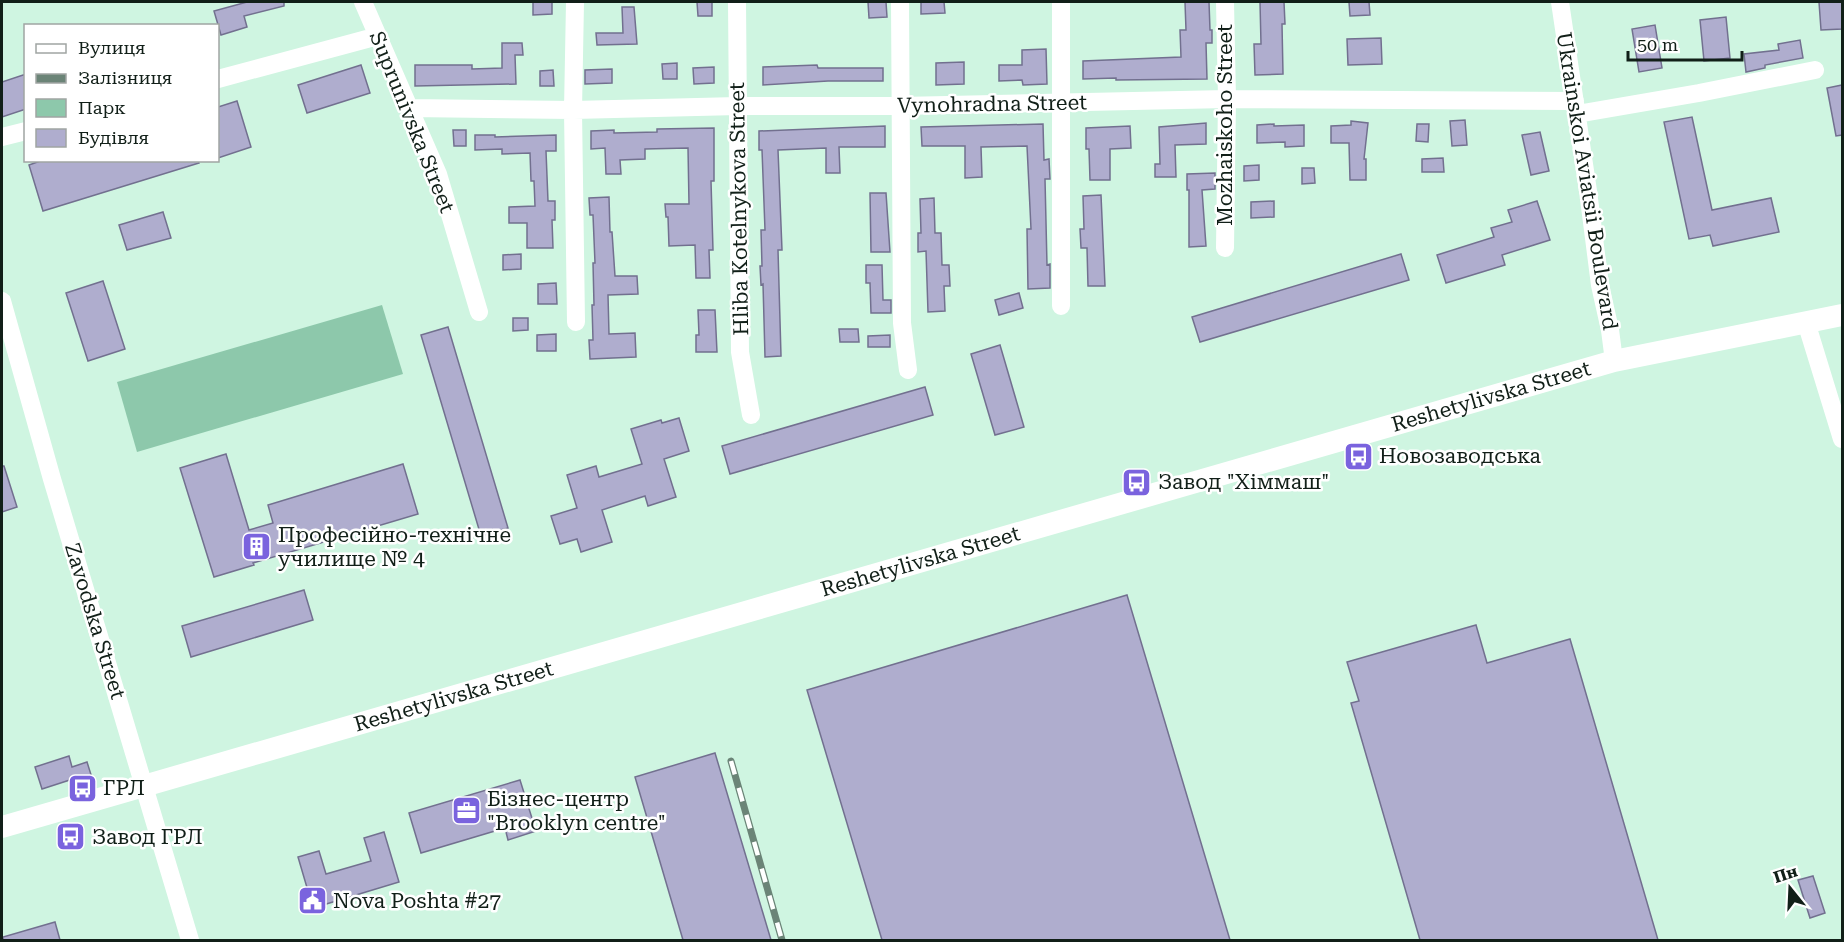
<svg xmlns="http://www.w3.org/2000/svg" width="1844" height="942" viewBox="0 0 1844 942" font-family="'Roboto Serif',serif">
  <rect width="100%" height="100%" fill="#cff5e1"/>
  <path fill="#8dc8ab" d="M382,305L403,374L137,452L117,382Z"/>
  <path fill="#afadce" stroke="#72708f" stroke-width="1.5" d="M247,2H284V6L244,16L247,27L221,35L214,11Z
    M533,2H552V14L533,15Z
    M697,2H712V16H698Z
    M868,2H886L887,17L869,18Z
    M921,2H944L945,13L921,14Z
    M1185,2H1209L1210,30H1212V43H1206L1207,79L1116,80V78L1083,79V61L1181,57L1180,30H1186Z
    M1260,2H1284L1285,24H1282L1283,74L1255,75L1254,44H1261Z
    M1349,2H1369L1370,15L1350,16Z
    M1819,2H1842V29L1821,30Z
    M622,7H634L637,44L597,45L596,33H623Z
    M1726,17L1730,58L1704,61L1700,20Z
    M1655,25L1662,68L1639,72L1632,29Z
    M1381,38L1382,64L1348,65L1347,39Z
    M1800,40L1803,58L1765,65V68L1746,72L1744,54L1779,50L1778,44Z
    M502,43H522L523,55H515L516,84L415,86V65H472V69L502,68Z
    M1046,49L1047,84L1023,85L1022,80L999,81V65H1022V50Z
    M964,62V84L936,85V63Z
    M677,63V79H663L662,64Z
    M361,65L370,93L307,113L298,85Z
    M817,65L818,68H883V81H828L763,85V67Z
    M714,67V83L694,84L693,68Z
    M612,69V83L585,84V70Z
    M553,70L554,86H540V71Z
    M26,74V109L2,117V82Z
    M1842,85V135L1836,136L1827,88Z
    M237,101L251,147L218,158V107Z
    M1692,117L1712,210L1771,198L1779,232L1713,246L1710,235L1689,239L1664,122Z
    M1465,120L1467,145L1452,146L1450,121Z
    M1351,121L1368,123L1364,159H1366V180H1350L1349,143H1331V126L1351,125Z
    M1206,123V144L1175,145L1176,177H1155V164H1160L1159,127Z
    M1043,124L1044,160L1049,159L1050,179H1045L1047,265L1050,264V288L1028,289L1027,229H1031L1027,146L981,147L982,177L965,178V146H922L921,127Z
    M1274,124V126L1304,125V146L1285,147V142L1257,143V125Z
    M1417,124H1429L1428,142L1416,141Z
    M885,126V147H839L840,173H826V148L778,150L782,250H778L781,356L765,357L763,284L761,285L760,266H762L761,230H765L762,150H759V131Z
    M1130,126L1131,148L1110,149V180H1090L1089,149H1086V128Z
    M714,128V181H711L713,250H709L710,278H696L695,245L669,246L668,217H666L665,204H689L688,148L645,149V159L620,160L621,174H606L605,148L591,149V131L614,130V133L657,132V129Z
    M453,130H466V146H454Z
    M1540,132L1549,171L1531,175L1522,135Z
    M475,135H495V137L556,135V151H546L548,201H555V220H552L553,248H527V223H509V207L535,206L534,181H531L530,153L502,154V149L475,150Z
    M1443,158L1444,172H1422V159Z
    M43,160H198L199,163L43,211L29,165Z
    M1259,165V180L1244,181V166Z
    M1302,168H1314L1315,183L1302,184Z
    M1215,173V189L1202,190L1206,246L1189,247V190H1187V174Z
    M870,193H886L890,252H871Z
    M1101,195L1105,286H1088L1087,248H1081L1080,229H1084L1083,196Z
    M609,197L610,232H612L615,276H637L638,294L608,295L609,334L635,333L636,357L590,359L589,340H593L592,305H594L593,263H595L593,215H590L589,198Z
    M934,198L935,233H941L942,265H949L950,286H944L945,311L928,312L926,251L918,252V233H921L920,199Z
    M1274,201V217L1251,218V202Z
    M1537,201L1550,240L1502,255L1505,265L1446,283L1437,255L1494,237L1491,228L1512,222L1508,210Z
    M163,212L171,238L127,250L119,225Z
    M521,254V269L503,270V255Z
    M1401,254L1409,280L1200,342L1192,317Z
    M866,265H882L883,300H891V313H871L870,283H866Z
    M103,281L125,349L88,361L66,293Z
    M556,283L557,304H538V284Z
    M1019,293L1023,308L999,315L995,300Z
    M698,310H715L717,352H696V335H699Z
    M513,318H528V330L513,331Z
    M448,327L508,528L481,536L421,335Z
    M839,329H858L859,342H840Z
    M556,334V351H537V335Z
    M890,335V347H868V336Z
    M1000,345L1024,427L995,435L971,354Z
    M925,387L933,415L730,474L722,446Z
    M679,418L689,451L664,459L676,497L648,506L645,496L602,510L612,542L581,552L577,539L560,544L551,516L577,508L567,475L596,466L599,477L642,464L631,429L661,420L662,423Z
    M226,454L249,530L273,523L268,505L403,464L418,514L253,563L254,565L214,577L180,468Z
    M2,466H4L17,507L2,512Z
    M304,590L313,620L191,657L182,626Z
    M1127,595L1230,940H882L807,690Z
    M1476,625L1487,663L1570,639L1658,940H1420L1351,703L1359,701L1347,662Z
    M715,753L771,940H683L635,777Z
    M69,756L72,767L87,762L93,781L78,786L76,778L42,789L35,767Z
    M520,780L536,831L508,840L505,828L421,853L409,813Z
    M384,832L399,882L313,908L298,857L319,851L326,874L371,861L364,838Z
    M1813,876L1825,913L1810,918L1798,880Z
    M55,922L60,940H3V937Z"/>
  <g fill="none" stroke-linecap="round" stroke-linejoin="round">
    <path stroke="#fff" stroke-width="18" d="M363,2L438,174L479,312
      M575,2L573,110L576,322
      M737,2L740,352L751,415
      M900,2L902,323L908,370
      M1061,2V306
      M1225,2L1227,99L1225,248
      M1560,2L1588,191L1600,285L1610,330L1614,361
      M218,79L378,36
      M410,108L573,110L738,106H900L1227,99L1575,101
      M1577,114L1699,93L1815,70
      M2,137L26,131
      M2,301L52,479L190,940
      M1806,322L1842,439"/>
    <path stroke="#fff" stroke-width="22" id="s1" d="M2,827L1614,361L1842,315"/>
    <defs>
      <path id="rail" d="M731,761L782,940"/>
    </defs>
    <use href="#rail" stroke="#6b8477" stroke-width="7"/>
    <use href="#rail" stroke="#fff" stroke-width="4.5" stroke-dasharray="14" stroke-linecap="butt"/>
  </g>
  <defs>
    <symbol id="bus-square" viewBox="-11 -11 22 22"><rect x="-9" y="-9" width="18" height="18" rx="4" fill="#7a63de" stroke="#fff"/><path d="M-5-6H5V4H4V6H2V4H-2V6H-4V4H-5ZM-3.5-4V0h7V-4ZM-3.5 1.2v1.5H-2V1.2ZM2 1.2v1.5H3.5V1.2Z" fill="#fff"/></symbol>
    <symbol id="building-square" viewBox="-11 -11 22 22"><rect x="-9" y="-9" width="18" height="18" rx="4" fill="#7a63de" stroke="#fff"/><path d="M-4-6H4V6H1V3H-1V6H-4ZM-2.5-4.3h1.7v1.8h-1.7ZM.8-4.3h1.7v1.8H.8ZM-2.5-1h1.7V.8h-1.7ZM.8-1h1.7V.8H.8Z" fill="#fff"/></symbol>
    <symbol id="office-square" viewBox="-11 -11 22 22"><rect x="-9" y="-9" width="18" height="18" rx="4" fill="#7a63de" stroke="#fff"/><path d="M-6-3h4V-5.5h4V-3h4V5H-6ZM-1-4.5V-3h2v-1.5ZM-6 0V1H6V0Z" fill="#fff"/></symbol>
    <symbol id="civic-square" viewBox="-11 -11 22 22"><rect x="-9" y="-9" width="18" height="18" rx="4" fill="#7a63de" stroke="#fff"/><path d="M-.6-6.5H3V-4.5H.6V-3L4-1V1h2V6H-6V1h2V-1L-.6-3ZM-1.2 2.5V6h2.4V2.5Z" fill="#fff"/></symbol>
  </defs>
  <g fill-rule="evenodd">
    <use href="#bus-square" x="1342" y="440" width="33" height="33"/>
    <use href="#bus-square" x="1120" y="466" width="33" height="33"/>
    <use href="#building-square" x="240" y="530" width="33" height="33"/>
    <use href="#bus-square" x="66" y="772" width="33" height="33"/>
    <use href="#office-square" x="450" y="794" width="33" height="33"/>
    <use href="#bus-square" x="54" y="820" width="33" height="33"/>
    <use href="#civic-square" x="296" y="884" width="33" height="33"/>
  </g>
  <g text-anchor="middle" stroke-width="5" stroke-linejoin="round" paint-order="stroke">
    <g font-size="21" fill="#111f18" stroke="#fff">
      <text transform="translate(992 104) rotate(-1)" y="7">Vynohradna Street</text>
      <text transform="translate(412 122) rotate(68)" y="7">Suprunivska Street</text>
      <text transform="translate(1225 125) rotate(-90)" y="7">Mozhaiskoho Street</text>
      <text transform="translate(1587 181) rotate(81)" y="7">Ukrainskoi Aviatsii Boulevard</text>
      <text transform="translate(739 209) rotate(-91)" y="7">Hliba Kotelnykova Street</text>
      <text dy="7" stroke="none"><textPath href="#s1" startOffset="1550">Reshetylivska Street</textPath></text>
      <text dy="7" stroke="none"><textPath href="#s1" startOffset="956">Reshetylivska Street</textPath></text>
      <text transform="translate(95 621) rotate(73)" y="7">Zavodska Street</text>
      <text dy="7" stroke="none"><textPath href="#s1" startOffset="470">Reshetylivska Street</textPath></text>
    </g>
    <g font-size="21" fill="#111f18" stroke="#fff" text-anchor="start">
      <text x="1379" y="463">Новозаводська</text>
      <text x="1158" y="489">Завод "Хіммаш"</text>
      <text x="278" y="542">Професійно-технічне<tspan x="278" dy="24">училище № 4</tspan></text>
      <text x="103" y="795">ГРЛ</text>
      <text x="487" y="806">Бізнес-центр<tspan x="487" dy="24">"Brooklyn centre"</tspan></text>
      <text x="92" y="844">Завод ГРЛ</text>
      <text x="333" y="908">Nova Poshta #27</text>
    </g>
  </g>
  <rect width="1844" height="942" fill="none" stroke="#111f18" stroke-width="6"/>
  <rect x="24" y="24" width="195" height="138" fill="#ffffff" stroke="#a0a5a3" stroke-width="1.5"/>
  <rect x="36" y="44" width="30" height="9" fill="#ffffff" stroke="#a0a5a3" stroke-width="1.5"/>
  <text x="78" y="54" font-size="18" fill="#111f18">Вулиця</text>
  <rect x="36" y="74" width="30" height="9" fill="#6b8477" stroke="#a0a5a3" stroke-width="1.5"/>
  <text x="78" y="84" font-size="18" fill="#111f18">Залізниця</text>
  <rect x="36" y="99" width="30" height="18" fill="#8dc8ab" stroke="#a0a5a3" stroke-width="1.5"/>
  <text x="78" y="114" font-size="18" fill="#111f18">Парк</text>
  <rect x="36" y="129" width="30" height="18" fill="#afadce" stroke="#a0a5a3" stroke-width="1.5"/>
  <text x="78" y="144" font-size="18" fill="#111f18">Будівля</text>
  <g transform="translate(1790 888) rotate(342)" stroke="#ffffff" stroke-width="4.5" paint-order="stroke">
  <path d="M0-4.5L10 22L0 15L-10 22Z" fill="#111f18"/>
  <text y="-9" font-size="16" font-weight="bold" text-anchor="middle" fill="#111f18">Пн</text>
  </g>
  <path d="M1628 51v9h114v-9" fill="none" stroke="#111f18" stroke-width="3"/>
  <text x="1637" y="51" font-size="18" fill="#111f18" stroke="#ffffff" stroke-width="4.5" paint-order="stroke">50 m</text>
</svg>
